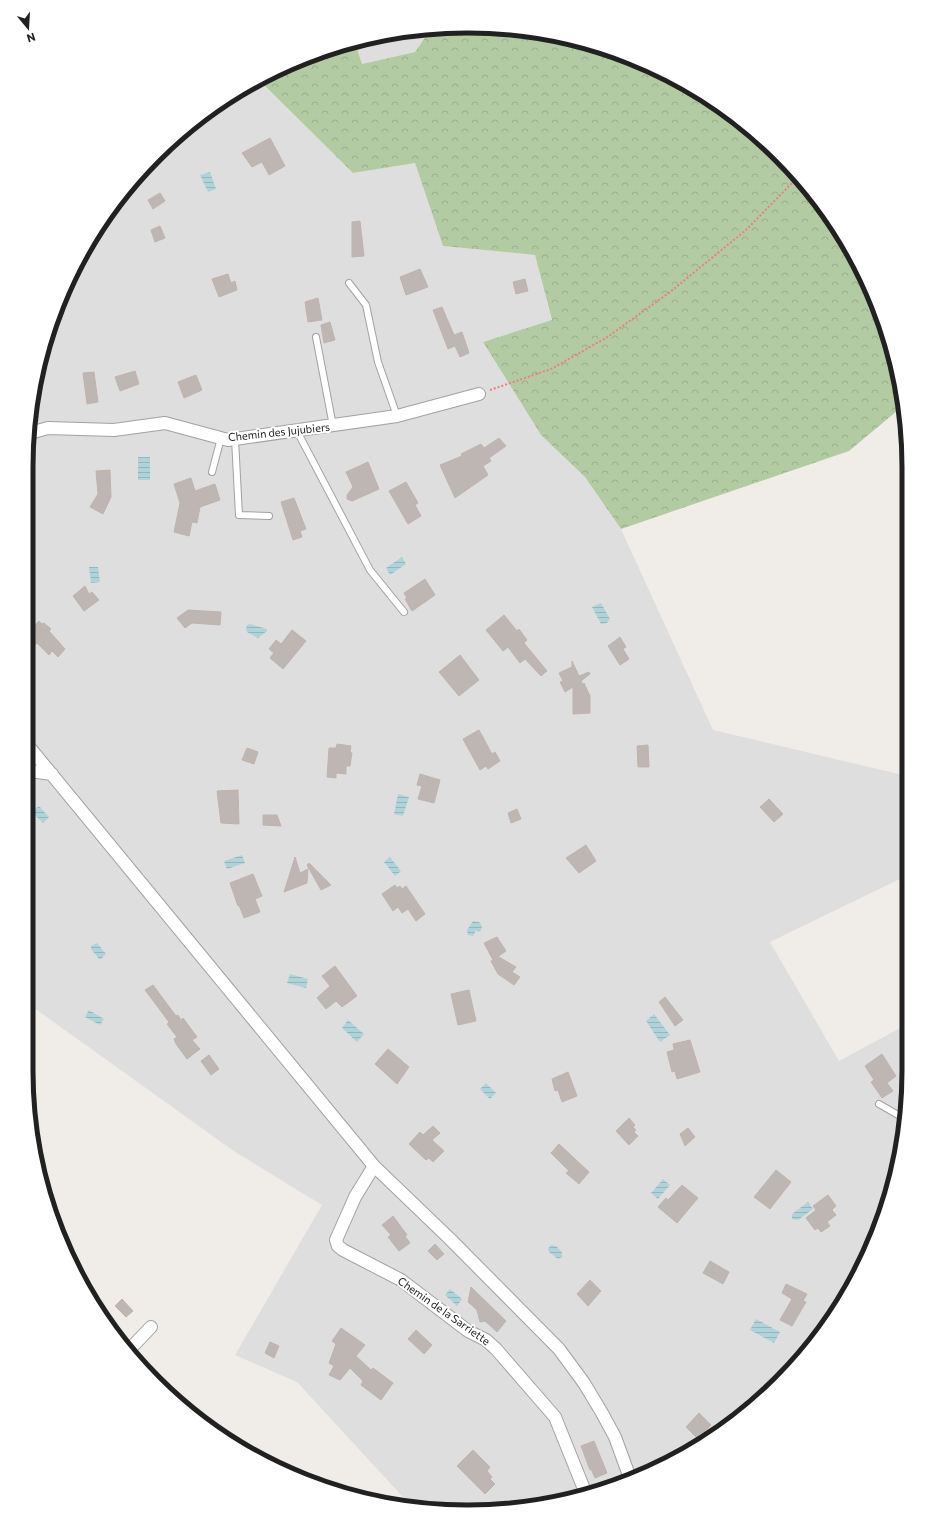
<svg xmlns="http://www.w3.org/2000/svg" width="935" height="1538" viewBox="0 0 935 1538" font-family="Commissioner,sans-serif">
  <defs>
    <pattern id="forest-crowns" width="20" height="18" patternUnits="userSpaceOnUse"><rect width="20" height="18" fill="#b3cba2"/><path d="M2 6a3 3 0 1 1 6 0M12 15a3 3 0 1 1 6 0" fill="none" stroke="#9aae8b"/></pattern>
    <pattern id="water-rules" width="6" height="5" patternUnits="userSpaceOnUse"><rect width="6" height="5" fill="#aed4d9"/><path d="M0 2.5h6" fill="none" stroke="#95b6ba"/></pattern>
  </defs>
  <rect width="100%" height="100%" fill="#f0ede9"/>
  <path fill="#dfdede" d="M431,29L415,52L362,64L355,43L410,30Z
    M259,80L353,173L415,163L443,246L535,255L552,321L483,342L541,435L585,477L621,529L713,730L907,776L906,876L770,942L839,1061L906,1025L905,1128L875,1239L818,1339L780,1383L713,1437L609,1489L525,1508L467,1512L413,1508L297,1382L235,1355L322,1205L235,1152L30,1005V410L60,299L117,199L176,136L247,85Z"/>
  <path fill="url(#forest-crowns)" d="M496,27L582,41L663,71L736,117L800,177L850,247L894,353L903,406L849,451L621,529L585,477L541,435L483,342L552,320L535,255L443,246L415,163L353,173L259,80L325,50L355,43L362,64L415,52L431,29Z"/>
  <path fill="url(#water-rules)" d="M210,172L216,189L208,192L200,175Z
    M138,457H150V480H138Z
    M402,557L406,564L390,575L386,568Z
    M89,567H98L100,582L91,583Z
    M601,603L610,619L607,623L601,624L592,607Z
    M250,624L267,629V631L258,638L247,632L246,629L247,625Z
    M398,794L409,797L403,816L394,814Z
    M39,806L49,817L43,823L32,812Z
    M242,855L245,863L227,869L224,861Z
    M390,857L401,871L395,876L384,862Z
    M473,921L479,922L482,926L481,931L478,932L476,930L473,936L468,935L467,930Z
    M97,943L106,954L101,959H99L91,949V946Z
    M290,974L308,979L306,988L287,983Z
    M89,1010L104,1019L100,1025L85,1017Z
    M654,1014L670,1035L660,1042L646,1021Z
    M348,1020L364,1034L357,1042L342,1028Z
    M486,1083L496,1093L490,1099L480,1089Z
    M663,1179L670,1185L658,1199L651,1193Z
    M808,1202L813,1209L798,1220L792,1219V1214Z
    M551,1245L556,1246L562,1252V1257L558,1259L549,1252L548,1249Z
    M450,1289L462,1299L457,1306L445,1295Z
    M756,1319L780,1332L774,1343L750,1330Z"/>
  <path fill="#beb6b2" stroke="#c1b3ad" d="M270,138L285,166L269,175L262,162L252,167L242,153Z
    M160,193L165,201L153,209L148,200Z
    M360,221L364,256L352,257V222Z
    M160,226L165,238L155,242L151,230Z
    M420,269L428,287L406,295L400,277Z
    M228,274L231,283L235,281L237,290L219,297L212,279Z
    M525,279L528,291L516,294L513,282Z
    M318,298L322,320L308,322L305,302Z
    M442,307L454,335L462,332L469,353L460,357L455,346L448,349L433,310Z
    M330,322L335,340L324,343L321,325Z
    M135,371L139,384L120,391L115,377Z
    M94,372L98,402L87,404L83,373Z
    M196,375L202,390L184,398L178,382Z
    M499,438L506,446L489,458L491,461L483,466L488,475L455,498L440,465L462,456L461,454L481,444L484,448Z
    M368,462L379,489L352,501L347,499V495L353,487L346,472Z
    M110,470L111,497L103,514L90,507L98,494L96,471Z
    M191,478L195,491L215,484L220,500L200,507L197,523L192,522L189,536L174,532L180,503L174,484Z
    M406,482L418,503L415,505L421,516L408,524L389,491Z
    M294,498L306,529L300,531L302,537L293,540L281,502Z
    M425,579L435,595L412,611L405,599L407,598L404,593Z
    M85,586L89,594L92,592L99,600L84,611L73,596Z
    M188,610L221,612L220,625L192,623L185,628L177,618Z
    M504,615L517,631L519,629L527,640L524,643L547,671L541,676L525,659L520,663L508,647L503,651L486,630Z
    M39,621L42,624L44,623L51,629L49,631L65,649L58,657L52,651L49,655L37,643L30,651V630Z
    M292,630L306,641L283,669L270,658L274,653L269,649L276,640L281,644Z
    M620,637L626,647L623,649L629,659L620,665L608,646Z
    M460,655L479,680L459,696L439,672Z
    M572,661L579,676L589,672L590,674L581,681L583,685L584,683L590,696V713L573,714V687L565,692L560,682L563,681L559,673L572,667Z
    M479,730L492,754L495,752L500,761L488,769L486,766L480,770L463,739Z
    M337,744L351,746L350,752L352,753L350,766H346V774L336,773V778L327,777L329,748H336Z
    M648,745L649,767H638L637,746Z
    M247,748L258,752L254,764L242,760Z
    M420,774L440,780L434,803L418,799L422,786L417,785Z
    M238,790L239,824L221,823L217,791Z
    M769,799L783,814L774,822L760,807Z
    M517,809L521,819L511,823L508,813Z
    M263,815H277L281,826L263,825Z
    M586,845L596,861L579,873L566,858Z
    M295,857L300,873L308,869L307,883L284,892Z
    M309,863L331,885L321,890L307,865Z
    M253,874L262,896L255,899L260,912L244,918L239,905L238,906L230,883Z
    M395,885L397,888L400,886L402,889L406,886L425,914L416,921L408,909L402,913L398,907L393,911L382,894Z
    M497,937L506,951L493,960L484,943Z
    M499,957L516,967L512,972L520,977L514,985L498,974L491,961Z
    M335,966L357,996L342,1007L336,1001L326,1009L317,998L330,986L322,976Z
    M153,985L176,1016L178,1015L181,1020L183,1018L197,1037L192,1040L200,1049L187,1059L176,1044L174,1039L177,1037L167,1024L169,1022L145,990Z
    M469,990L476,1021L458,1025L451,994Z
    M665,997L683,1020L675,1026L659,1002Z
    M690,1040L700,1072L677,1079L675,1071L672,1072L667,1052L674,1050L673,1044Z
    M388,1049L409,1067L397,1084L375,1064Z
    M882,1054L896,1076L887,1083L893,1091L882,1098L871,1082L874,1080L865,1066Z
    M209,1055L219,1069L211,1075L201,1061Z
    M568,1072L577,1096L562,1102L558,1090L555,1091L552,1079Z
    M629,1118L635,1125L633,1127L636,1130L634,1132L638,1136L629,1145L616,1131Z
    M433,1126L440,1133L432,1140L444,1151L433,1162L429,1158L426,1160L409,1144L420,1132L423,1135Z
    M688,1128L695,1137L685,1146L680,1134Z
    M559,1144L589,1172L579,1184L566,1173L569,1171L551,1153Z
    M776,1170L791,1182L770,1209L754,1197Z
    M682,1185L698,1198L677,1223L658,1207L666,1198L668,1200Z
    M828,1195L836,1206L832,1210L836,1215L827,1222L830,1226L821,1232L818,1228L815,1230L806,1218L816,1210L813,1206Z
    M393,1216L407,1235L405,1236L410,1243L399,1251L388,1237L391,1235L382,1225Z
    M435,1244L444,1254L437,1260L428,1251Z
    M710,1261L729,1272L723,1284L703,1273Z
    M590,1280L601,1291L588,1306L577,1294Z
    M786,1284L807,1294L803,1301L806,1302L792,1326L780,1320L792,1299L782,1293Z
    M471,1287L506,1321L497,1332L485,1321L480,1322L477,1310L468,1302Z
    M122,1299L133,1311L126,1317L115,1306Z
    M341,1328L365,1345L356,1356L371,1370L373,1368L393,1383L381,1400L361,1385L363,1381L350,1368L340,1380L329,1375L334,1366L329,1363L336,1344L332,1341Z
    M416,1330L432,1345L424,1354L408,1339Z
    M270,1342L279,1346L274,1358L265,1353Z
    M699,1413L711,1425L698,1439L686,1427Z
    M594,1441L607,1473L595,1478L591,1469L590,1470L581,1446Z
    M473,1450L490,1467L487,1471L492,1477L490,1479L495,1484L485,1494L457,1466Z"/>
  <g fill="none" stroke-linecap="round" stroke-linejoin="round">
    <defs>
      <path id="service" d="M349,283L366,305L378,362L397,416
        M316,337L333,426
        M297,431L370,570L404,612
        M235,439L239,515L269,516
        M212,472L221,438
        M879,1104L905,1119"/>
      <path id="minor" d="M30,433L48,428L114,430L165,423L228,440L397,416L479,394
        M30,748L374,1166L450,1239L559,1349L584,1383L602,1413L615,1437L630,1478
        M30,771L52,774
        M374,1166L355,1197L336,1240L338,1246L343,1250L401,1280L468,1331L486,1340L496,1349L555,1417L586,1494
        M128,1351L151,1327"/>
    </defs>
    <use href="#service" stroke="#a2a2a2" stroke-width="8"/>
    <use href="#minor" stroke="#a2a2a2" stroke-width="14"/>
    <path stroke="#ec7f7f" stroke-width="2" stroke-dasharray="2 2" stroke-linecap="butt" d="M490,390L551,369L606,338L670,292L746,230L799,176"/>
    <use href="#service" stroke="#fff" stroke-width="6"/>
    <use href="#minor" stroke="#fff" stroke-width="12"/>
  </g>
  <g text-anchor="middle" stroke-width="4" stroke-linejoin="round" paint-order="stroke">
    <g font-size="11" fill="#212121" stroke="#fff">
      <text transform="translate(279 432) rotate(-6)" y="4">Chemin des Jujubiers</text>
      <text transform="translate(444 1311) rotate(35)" y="4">Chemin de la Sarriette</text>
    </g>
  </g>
  <path d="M0 0H935V1538H0ZM467 33H468A434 434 0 0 1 902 467V1071A434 434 0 0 1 468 1505H467A434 434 0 0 1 33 1071V467A434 434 0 0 1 467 33Z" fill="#fff" fill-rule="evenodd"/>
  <path fill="none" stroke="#212121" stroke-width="5" d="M467 33H468A434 434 0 0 1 902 467V1071A434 434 0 0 1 468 1505H467A434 434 0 0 1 33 1071V467A434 434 0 0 1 467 33Z"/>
  <g transform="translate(28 28) rotate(162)" stroke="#ffffff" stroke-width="3" paint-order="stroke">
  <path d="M0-3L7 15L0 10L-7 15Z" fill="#212121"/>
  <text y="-6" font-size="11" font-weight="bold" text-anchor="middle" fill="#212121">N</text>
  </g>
</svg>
